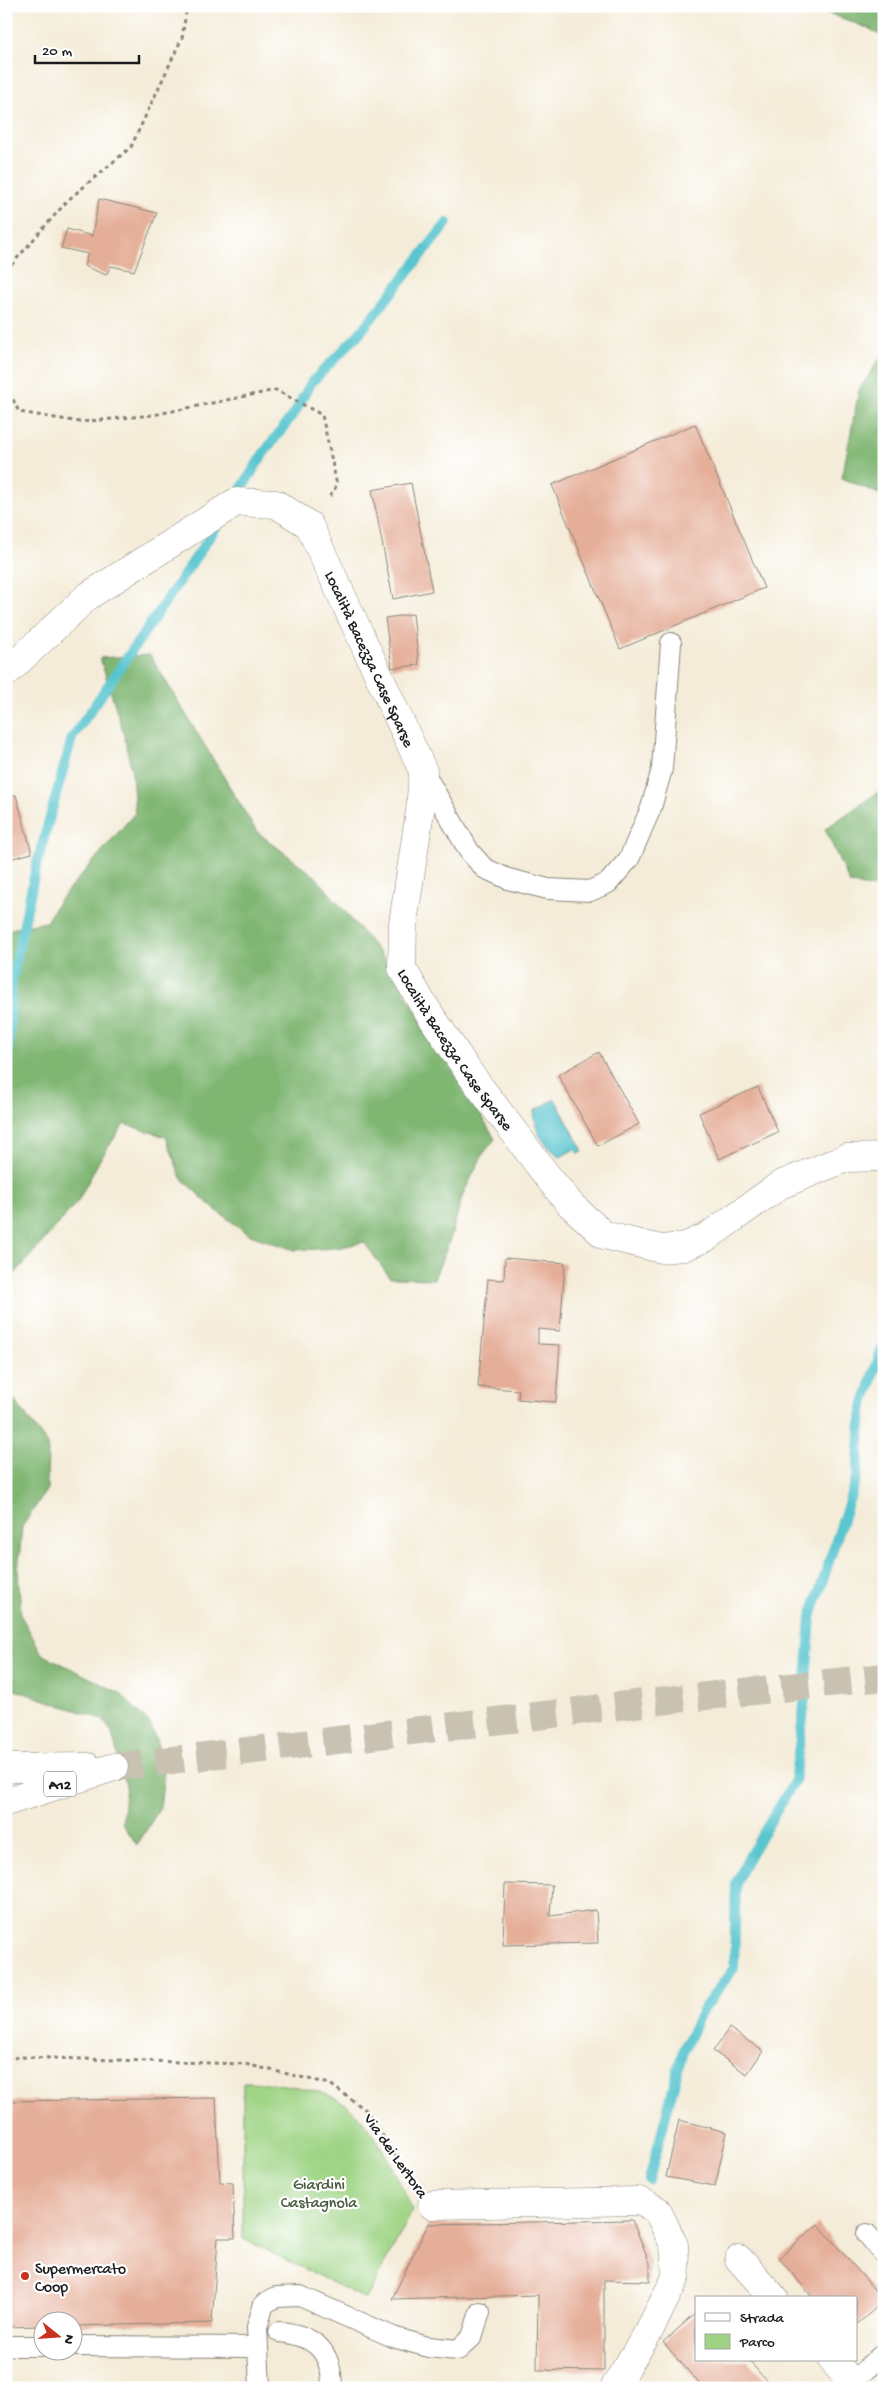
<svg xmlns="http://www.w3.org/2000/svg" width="890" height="2394" viewBox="0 0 890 2394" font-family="'Gochi Hand',sans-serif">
  <rect width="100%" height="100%" fill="#fff"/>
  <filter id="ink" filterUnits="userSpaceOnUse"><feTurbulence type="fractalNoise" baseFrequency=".02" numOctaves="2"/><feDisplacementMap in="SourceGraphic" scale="10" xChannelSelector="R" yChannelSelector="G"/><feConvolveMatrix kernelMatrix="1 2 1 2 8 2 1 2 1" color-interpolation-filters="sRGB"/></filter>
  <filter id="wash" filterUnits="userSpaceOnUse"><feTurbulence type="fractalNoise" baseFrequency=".0096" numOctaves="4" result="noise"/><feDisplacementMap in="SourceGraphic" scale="20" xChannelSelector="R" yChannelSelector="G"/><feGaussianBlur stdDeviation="1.12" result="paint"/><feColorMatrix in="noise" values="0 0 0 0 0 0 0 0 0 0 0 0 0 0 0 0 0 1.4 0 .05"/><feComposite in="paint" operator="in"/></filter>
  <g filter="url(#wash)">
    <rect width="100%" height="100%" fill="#f4ecd8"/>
    <path fill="#9fd485" stroke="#5e7850" d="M243,2082C270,2082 329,2088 349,2107C379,2133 395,2174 413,2210L366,2299L243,2239Z"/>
    <path fill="#7fb672" stroke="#4e6947" d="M809,6H884V38L870,29Z
      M884,352V496L842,478L859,390Z
      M150,655L257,832L316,877L383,957L495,1139L483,1154L463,1194L451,1237L434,1279L390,1278L364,1242L337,1248L294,1250L250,1235L213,1208L181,1178L166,1137L124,1124L99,1161L78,1201L6,1284V930L46,922L58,902L135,813L132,773L123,731L100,658Z
      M884,788V889L850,884L825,829Z
      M6,1389L48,1445L47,1489L22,1527L18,1571L21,1616L42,1654L120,1693L150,1724L165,1764L160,1808L137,1845L122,1823L126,1785L111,1731L102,1719L6,1687Z"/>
    <path fill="#58c5cf" stroke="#3a7076" d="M555,1099L583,1151L578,1154L575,1149L560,1157C542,1142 536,1135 534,1111Z"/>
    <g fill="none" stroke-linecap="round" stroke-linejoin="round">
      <path stroke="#58c5cf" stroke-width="10" d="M235,499L263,454L295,412L311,383L359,334L447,223
        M6,1093L12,980L36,867L72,738L220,522
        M649,2180L682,2054L701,2012L734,1968L736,1883L750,1855L794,1782L803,1718L811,1617L857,1476L862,1410L881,1350"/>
    </g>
    <g id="blocks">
      <path fill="#e5ae98" d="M99,199L157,213L134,271L111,266L106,275L84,266L88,254L61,248L67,229L92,236Z
        M695,424L764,588L620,649L552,485Z
        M411,483L432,591L393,599L372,490Z
        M413,614L419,665L392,668L385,618Z
        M16,795L32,853L6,860V797Z
        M599,1052L639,1124L598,1146L558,1075Z
        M758,1087L778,1132L719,1159L699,1113Z
        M505,1258L565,1263L560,1331L538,1329V1344L560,1345L556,1402L518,1399L519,1390L478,1387L488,1279L504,1280Z
        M505,1884L552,1885L550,1916L596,1910L598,1943L503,1945Z
        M729,2028L763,2051L747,2074L713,2051Z
        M216,2098L220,2182L233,2183L235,2238H218L212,2323L72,2326V2322H42V2326L6,2327V2101Z
        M679,2120L727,2132L715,2186L666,2177Z
        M632,2220L650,2263V2281L604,2280V2371L537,2370L538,2295L392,2299L428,2224Z
        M818,2224L884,2301L856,2325V2298H813L779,2258Z
        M696,2313V2360H748L768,2382L761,2388H703L663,2342Z"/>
    </g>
  </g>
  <g filter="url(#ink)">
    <use href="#blocks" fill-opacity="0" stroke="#88847a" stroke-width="1"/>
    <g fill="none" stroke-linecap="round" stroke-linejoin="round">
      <path stroke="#c9c2b2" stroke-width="28" stroke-dasharray="28 14" stroke-linecap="butt" d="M114,1767L660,1701L884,1677"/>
      <defs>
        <path id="lane" d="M423,771L469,851L484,868L508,879L548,889L590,891L608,883L629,859L651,808L662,769L671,643
          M867,2234L884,2254
          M279,2332C315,2335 332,2351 332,2388
          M6,2346H42
          M72,2346L257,2347
          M852,2382L884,2353
          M260,2388L257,2327L264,2304L276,2297L300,2296L393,2337L428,2347L458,2350L472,2337L480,2312"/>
        <g id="street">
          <path id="s1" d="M6,673L88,596L236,502L276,504L309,525L423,771L420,811L403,923L402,968L421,1001L470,1074L548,1177L571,1205L604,1235L661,1249L683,1247L707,1237L780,1185L846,1158L884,1157"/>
          <path d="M432,2205L639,2201L657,2210L674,2245L676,2277L649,2331L614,2388"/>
          <path d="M739,2259L774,2298"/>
          <path d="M832,2360L852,2382"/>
        </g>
        <path id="highway" d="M6,1768L88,1767
          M6,1802L114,1767"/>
      </defs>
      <use href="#lane" stroke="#88847a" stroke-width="22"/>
      <use href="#street" stroke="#88847a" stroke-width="29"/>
      <use href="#highway" stroke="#88847a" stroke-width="29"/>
      <path stroke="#88847a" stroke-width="3" stroke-dasharray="4 4" stroke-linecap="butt" d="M6,271L68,200L131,147L182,38L187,6
        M6,385L19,412L80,422L153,415L276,390L322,415L337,485L328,499
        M6,2059L20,2057L245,2064L330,2084L366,2110L397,2158L414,2180"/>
      <use href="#lane" stroke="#fff" stroke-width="20"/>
      <use href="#street" stroke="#fff" stroke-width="28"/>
      <use href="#highway" stroke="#fff" stroke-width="28"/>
    </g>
  </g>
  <circle fill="#c8321e" stroke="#fff" stroke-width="2" cx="25" cy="2276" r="5"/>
  <g text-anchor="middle" stroke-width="4.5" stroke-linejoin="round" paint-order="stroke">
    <rect fill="#fff" stroke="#606060" stroke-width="1" x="44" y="1771.5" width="32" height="25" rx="4"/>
    <g font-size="15" font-weight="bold" fill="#1c1c1c">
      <text x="60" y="1789">A12</text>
    </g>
    <g font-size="16" fill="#1c1c1c" stroke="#fff">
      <text dy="6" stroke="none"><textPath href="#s1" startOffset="514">Località Bacezza Case Sparse</textPath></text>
      <text dy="6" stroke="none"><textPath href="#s1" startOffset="934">Località Bacezza Case Sparse</textPath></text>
      <text transform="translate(397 2155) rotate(55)" y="6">Via dei Lertora</text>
    </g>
    <g font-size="16" fill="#4a5c41" stroke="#fff">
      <text x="319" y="2189">Giardini<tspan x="319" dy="18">Castagnola</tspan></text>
    </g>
    <g font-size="16" fill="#1c1c1c" stroke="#fff" text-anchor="start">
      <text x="35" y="2273">Supermercato<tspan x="35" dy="18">Coop</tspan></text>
    </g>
  </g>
  <rect width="890" height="2394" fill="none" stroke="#fff" stroke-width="25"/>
  <rect x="695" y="2296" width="162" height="65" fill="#ffffff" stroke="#a4a4a4"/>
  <rect x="705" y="2313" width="25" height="8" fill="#ffffff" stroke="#a4a4a4"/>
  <text x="740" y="2322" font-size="15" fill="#1c1c1c">Strada</text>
  <rect x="705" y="2334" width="25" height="15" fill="#9fd485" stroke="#a4a4a4"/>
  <text x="740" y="2346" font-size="15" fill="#1c1c1c">Parco</text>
  <g transform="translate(58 2336) rotate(107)"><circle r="24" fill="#ffffff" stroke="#a4a4a4"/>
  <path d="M0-4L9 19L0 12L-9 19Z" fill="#c8321e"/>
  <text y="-8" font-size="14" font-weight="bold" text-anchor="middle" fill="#1c1c1c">N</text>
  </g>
  <path d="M35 55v8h104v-8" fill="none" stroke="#1c1c1c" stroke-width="2.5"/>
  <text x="42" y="55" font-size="15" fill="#1c1c1c" stroke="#ffffff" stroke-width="4" paint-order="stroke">20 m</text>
</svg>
